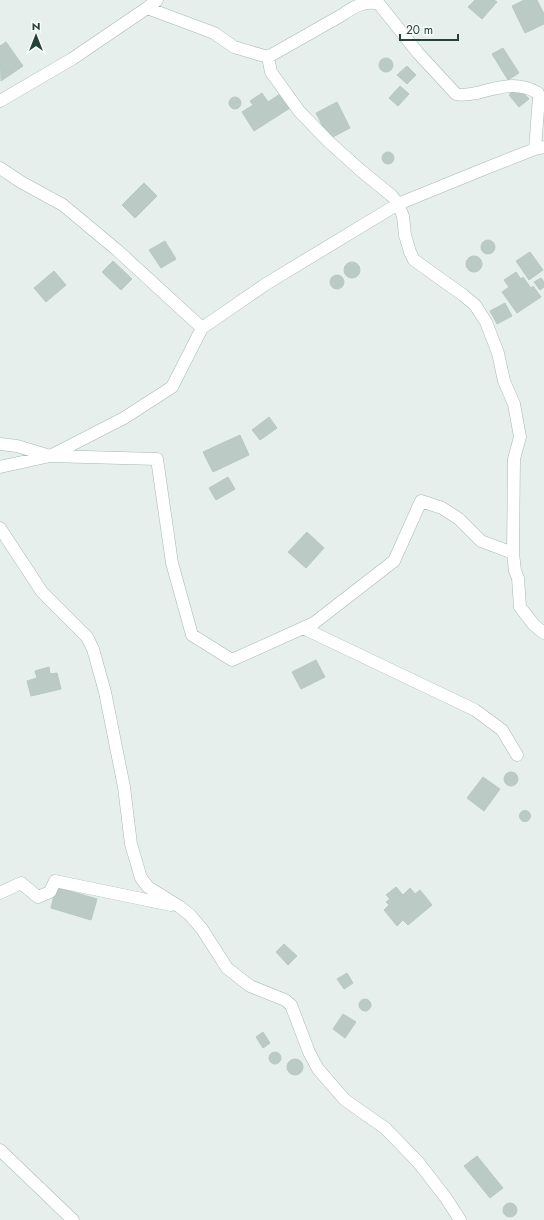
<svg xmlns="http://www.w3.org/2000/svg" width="544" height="1220" viewBox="0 0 544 1220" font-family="Jost,sans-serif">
  <rect width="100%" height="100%" fill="#e6efeb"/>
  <path fill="#bbcac4" stroke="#b8c9c2" d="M475,0H494L497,2L482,19L468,7Z
    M524,0H537L544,14V24L525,33L512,6Z
    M6,42L23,66L1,81L0,46Z
    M503,48L519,73L508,80L492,54Z
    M379 65a7 7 0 1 1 14 0a7 7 0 1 1-14 0Z
    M407,66L416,75L407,84L397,75Z
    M400,86L409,94L398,106L389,98Z
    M518,87L529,99L519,107L509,95Z
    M262,93L268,102L280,94L290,108L254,131L242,112L253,105L250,101Z
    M229 103a6 6 0 1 1 12 0a6 6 0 1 1-12 0Z
    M337,102L350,128L329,139L316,113Z
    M382 158a6 6 0 1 1 12 0a6 6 0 1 1-12 0Z
    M144,183L157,196L135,218L122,205Z
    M481 247a7 7 0 1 1 14 0a7 7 0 1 1-14 0Z
    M165,241L176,259L161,268L149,250Z
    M530,252L543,270L529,280L516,261Z
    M466 264a8 8 0 1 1 16 0a8 8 0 1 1-16 0Z
    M113,261L132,279L121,290L102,272Z
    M344 270a8 8 0 1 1 16 0a8 8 0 1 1-16 0Z
    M54,271L66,285L46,302L34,288Z
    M516,272L521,279L523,277L531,288L533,286L541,297L517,313L502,292L509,287L504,280Z
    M330 282a7 7 0 1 1 14 0a7 7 0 1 1-14 0Z
    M541,278L544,282V287L540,290L534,282Z
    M505,303L512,316L497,324L490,311Z
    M269,417L277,428L260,440L252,430Z
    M240,435L249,455L213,472L203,452Z
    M228,477L235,489L216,500L209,488Z
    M307,532L324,548L306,568L288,552Z
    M316,660L325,677L301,689L292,672Z
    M49,667L50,674L57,673L61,689L31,696L27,681L37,678L35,671Z
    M504 779a7 7 0 1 1 14 0a7 7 0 1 1-14 0Z
    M483,777L500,789L484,811L467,798Z
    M519.5 816a5.5 5.5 0 1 1 11 0a5.5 5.5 0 1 1-11 0Z
    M56,887L97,899L91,920L51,908Z
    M396,887L403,895L410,888L415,894L420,890L432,905L408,925L403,920L397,926L384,910L389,905L386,902L390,899L386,895Z
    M284,944L297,956L288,965L276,952Z
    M347,973L353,983L344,989L337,979Z
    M359 1005a6 6 0 1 1 12 0a6 6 0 1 1-12 0Z
    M343,1014L356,1022L345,1038L333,1029Z
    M263,1032L270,1043L263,1048L256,1037Z
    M269 1058a6 6 0 1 1 12 0a6 6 0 1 1-12 0Z
    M287 1067a8 8 0 1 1 16 0a8 8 0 1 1-16 0Z
    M477,1156L503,1188L490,1198L464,1166Z
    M503 1210a7 7 0 1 1 14 0a7 7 0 1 1-14 0Z"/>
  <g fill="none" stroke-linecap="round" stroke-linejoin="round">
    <defs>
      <path id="minor" d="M147,8L214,33L234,47L268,57L271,72L299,111L328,141L359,169L392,196L398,204L403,216L405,235L410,252L414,260L463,295L475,305L486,322L498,353L504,381L514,404L520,437L514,459L513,553
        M268,57L342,15C353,7 365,0 379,4L418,53L456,94C463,96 470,94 477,93C498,87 518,81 538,93L539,97L535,149
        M0,101L72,59L147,8L157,0
        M0,168L21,182L63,205L117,250L202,328
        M0,444L17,446L50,456L157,459L172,563L192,635L232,660L314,623L394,561L421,501L442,508L459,519L481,541L513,553L515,571L518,578L520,607L534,625L544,633
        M0,467L50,456L124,418L172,387L202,328L266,284L398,204L489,167L535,149L544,147
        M0,528L42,592L87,637L93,649L105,692L124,787L131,844L141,878L148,887L180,907L190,915L202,929L227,968L250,986L285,1000L291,1005L309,1052L318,1069L345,1100L385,1128L418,1162L446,1198L460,1220
        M303,628L475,710L502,730L517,755
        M0,893L21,883L38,897L50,892L55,881L171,905
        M0,1150L73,1220"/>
    </defs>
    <use href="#minor" stroke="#a8b8b2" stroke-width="13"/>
    <use href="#minor" stroke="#fff" stroke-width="12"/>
  </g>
  <g transform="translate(36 36)" stroke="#f7fbf9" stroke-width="3" paint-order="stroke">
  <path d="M0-3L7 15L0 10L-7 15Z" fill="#24423a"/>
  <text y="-6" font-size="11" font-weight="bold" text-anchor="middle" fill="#24423a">N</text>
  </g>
  <path d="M400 34v6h58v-6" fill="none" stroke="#24423a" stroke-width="2"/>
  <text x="406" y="34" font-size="12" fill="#24423a" stroke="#f7fbf9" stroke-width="3" paint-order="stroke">20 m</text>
</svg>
